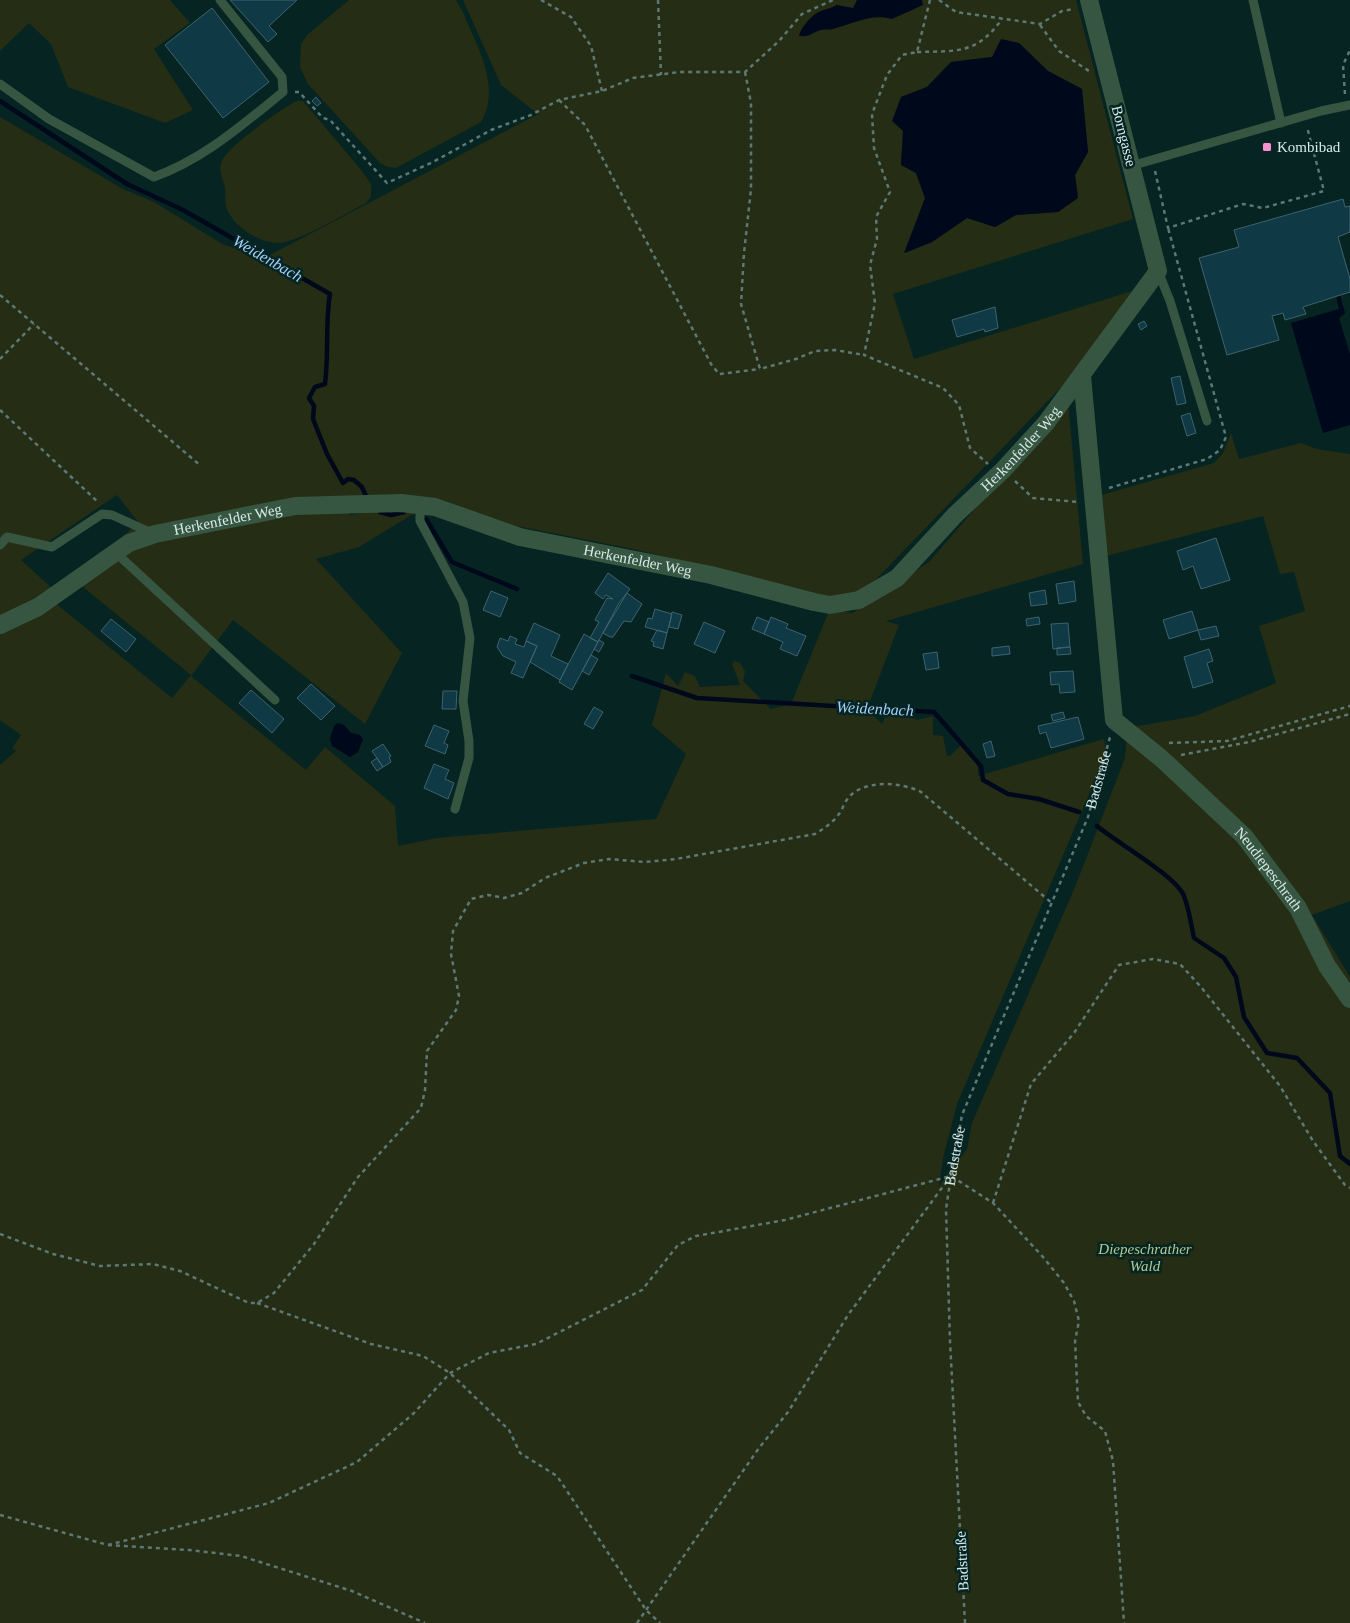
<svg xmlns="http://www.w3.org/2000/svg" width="1350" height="1623" viewBox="0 0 1350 1623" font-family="'Times New Roman',serif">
  <rect width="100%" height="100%" fill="#052422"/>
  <path fill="#252e14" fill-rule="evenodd" d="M0,0H170L190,23L154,49L193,110L165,123L68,87L51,44L29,23L0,51Z
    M349,0H456L462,10C476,45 502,86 481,122L396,168L388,167L380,163L308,84L300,67L301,44L308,34Z
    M463,0H1076L1133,219L893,294L914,359L1132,291L1066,382L863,593L838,599L633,549L502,523L441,499L403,495L114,546L138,522L117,495L21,560L54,590L0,621V117L123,189L154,202L224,245L268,256L538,114L501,85ZM1019,43L1048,71L1082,89L1088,152L1075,175L1078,197L1058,212L1016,215L995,227L967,218L932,242L905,253L925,198L916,173L901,165L903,131L901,97L927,87L951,62L992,57Z
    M297,101H303L362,171L371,184V197L366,203C346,213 296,244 276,243C257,242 233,226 226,207C224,200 227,192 224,184C221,174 217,166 225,156C235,142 282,108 297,101Z
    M1068,401L1083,564L886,621L899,625L867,709L882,724L888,711C899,709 909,709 916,720L933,716V735L943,736L947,756H950L962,744L977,757L978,776L1104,739L1106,751L1087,799L957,1104L943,1158L939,1186L967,1149L972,1123L1075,887L1125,758L1127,728L1195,716L1276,683L1259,626L1305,611L1294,572L1280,574L1263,516L1106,556L1101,495L1214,463L1223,453L1231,433L1239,459L1301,443L1317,449L1350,454V901L1312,915L1350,977V1623H0V765L16,751L12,748L21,735L0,720V632L54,602L172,698L191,675L78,583L143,543L293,511H348L350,515L397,507L418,511L359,547L316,559L402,653L365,724L233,620L191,676L306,770L325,747L395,806L398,846L437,838L656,819L686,754L652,725L666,673L678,686L685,672L695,676L700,687L740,685L732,664L734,661L740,663L745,671L743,681L771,709L791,704L829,611H842L852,613L929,562Z"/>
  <path fill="#00081b" d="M857,0H922L923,5L892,19C872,13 852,24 833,29C829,30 825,29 821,30C811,33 811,37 799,36C800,29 810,17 817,13C823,9 830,9 837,5L853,8Z
    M1001,39L1019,43L1048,71L1082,89L1088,152L1075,175L1078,198L1058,212L1016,215L995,227L967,218L932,242L904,253L925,198L916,173L901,165L903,131L892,121L901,97L927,87L951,62L992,57Z
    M1340,295L1345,313L1339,318L1350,354V425L1323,433L1291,323L1339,309L1336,296Z
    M338,723L344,725L351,733L360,735L363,739L358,752L350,757L332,746L330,739L334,726Z"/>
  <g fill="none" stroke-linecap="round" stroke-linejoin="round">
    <path stroke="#00081b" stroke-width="4.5" d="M0,101L127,184L183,210L330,294C325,323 329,354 325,384L315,387L309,398L314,406L313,419L327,454L343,483L348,479L354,480L362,487L366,496
      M380,512L391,515L404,512
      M426,519L452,562L517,589
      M632,676L697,698L934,712L981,766L983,780L1008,794L1039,799L1079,812
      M1097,826C1116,842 1176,876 1184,896C1189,909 1191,924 1194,938L1224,958L1236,977L1244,1017L1267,1053L1297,1058L1330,1093L1340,1156L1350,1164"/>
  </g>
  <path fill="#0f3944" stroke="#3f636e" d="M230,0H297L269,26L277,34L268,42Z
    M212,8L269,82L223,118L165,45Z
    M316,97L321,103L317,106L312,101Z
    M1343,199L1345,207L1350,206V232L1338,237L1350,279V292L1303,307L1306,314L1285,320L1283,313L1272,316L1279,340L1227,355L1199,258L1239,247L1234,230Z
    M995,307L998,328L985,332L984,329L957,337L952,320Z
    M1144,321L1147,326L1141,330L1138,324Z
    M1180,376L1186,403L1177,405L1171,378Z
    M1190,413L1196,433L1187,436L1181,416Z
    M1216,538L1230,580L1201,589L1193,566L1183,570L1177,551Z
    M608,573L630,589L619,603L598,642L590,638L599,622L595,620L607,598L613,599L606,595L603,599L595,593Z
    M1074,581L1076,601L1059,604L1056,584Z
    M1045,590L1047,604L1031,606L1029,593Z
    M491,591L508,598L500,617L483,610Z
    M627,593L642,604L631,622L624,621L613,637H610L603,633Z
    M655,609L672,614L667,633L645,627L648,618L652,619Z
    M1192,611L1198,630L1169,639L1163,620Z
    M672,612L682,615L678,629L669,627Z
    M757,617L769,622L764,634L752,629Z
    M771,617L788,624L786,628L806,636L797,656L780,649L783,642L764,634Z
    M1039,617L1040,624L1027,626L1026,619Z
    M111,619L136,639L126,652L101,631Z
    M704,622L725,631L715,653L694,644Z
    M534,623L560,635L551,656L568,664L560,680L530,662L537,646L526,641Z
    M1068,623L1070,647L1053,649L1051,624Z
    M1216,626L1219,636L1201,640L1198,630Z
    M657,630L667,633L663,649L653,646L654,642L651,641Z
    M584,634L598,642L572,690L559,682Z
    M510,636L517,639L515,644L524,647L526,641L537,646L523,678L511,673L516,662L503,656L497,647L500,638L508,641Z
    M599,640L604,643L599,652L594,649Z
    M1009,646L1010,654L992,656V648Z
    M1070,647L1071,654L1057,655V648Z
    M1209,649L1213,661L1207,663L1213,682L1193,688L1184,657Z
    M937,652L939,668L926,670L923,654Z
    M591,655L598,659L589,675L582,671Z
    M1073,671L1075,692L1060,693L1059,684L1051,685L1050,672Z
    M311,684L335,706L321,720L297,698Z
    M251,690L284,719L272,733L239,703Z
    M443,691H457L456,709H442Z
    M594,707L603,712L593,729L584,724Z
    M1063,712L1065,718L1053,721L1051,715Z
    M1078,717L1084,739L1051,748L1046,732L1040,734L1038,726Z
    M434,725L449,731L444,743L448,745L445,754L425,746Z
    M991,741L995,756L987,758L983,744Z
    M383,744L391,756L389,757L391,762L383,767L372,751Z
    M377,758L383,767L377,771L371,762Z
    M434,764L449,770L445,779L454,783L448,799L424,788Z"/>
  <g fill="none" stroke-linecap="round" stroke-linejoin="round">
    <g stroke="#5d7875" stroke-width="2.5" stroke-dasharray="4 4" stroke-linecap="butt">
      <path d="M541,0L571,17L591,46L602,91"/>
      <path d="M658,0L661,75"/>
      <path d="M930,0L917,52L902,55L887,75L872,114L874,148L890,192L876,217L877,239L870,265L875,303L864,355L943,388L959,405L970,448L988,464"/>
      <path d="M939,0L956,12L1040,24L1062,11L1074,9"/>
      <path d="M1040,25L1059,51L1092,73"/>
      <path d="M917,52C958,51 977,54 1002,19"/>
      <path d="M745,72L751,103V189L744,253L741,304L760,369L796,359L815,351L835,350L864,355"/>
      <path d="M295,92H299L323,118L330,120L387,183L433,162L491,130L531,115L559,100L602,91L633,78L679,72H745L779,41L802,14L833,0"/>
      <path d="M1345,94L1343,65L1350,50"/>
      <path d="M559,100L585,125L711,364L719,374L760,369"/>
      <path d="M1155,171L1168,228L1243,204L1263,208L1324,191L1307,127"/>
      <path d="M0,295L201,466"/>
      <path d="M0,359L34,324"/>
      <path d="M0,410L99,503"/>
      <path d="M1015,481L1033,498L1078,502"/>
      <path d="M1109,488L1207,459L1220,450L1226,437L1168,228"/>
      <path d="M1169,743L1227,741L1350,706"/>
      <path d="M1181,755L1249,742L1350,714"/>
      <path d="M993,1203L1031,1084L1074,1033L1119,965L1153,959L1180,964L1201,987L1280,1086L1313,1141L1345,1185L1350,1188"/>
      <path d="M0,1234L53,1254L100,1266L153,1264L180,1271L249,1303H257L274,1293L314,1244L358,1177L421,1108L425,1090L427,1051L456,1010L459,996L451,954L453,931L471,899L488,895L504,898L522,893L545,878L584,863L609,859L644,862L676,859L815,834C825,828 834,822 841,811C843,807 845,802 848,798C864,779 902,782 921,792L1053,904"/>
      <path d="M257,1303L371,1344L423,1356L450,1373L509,1430L520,1453L557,1476L646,1610L660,1623"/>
      <path d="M0,1515L108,1545L189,1550L241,1556L352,1591L425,1623"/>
      <path d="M108,1545L269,1503L357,1462L414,1413L450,1373L489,1353L536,1344L642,1290L678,1245L696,1236L785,1220L951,1176L993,1203L1043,1257L1064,1283L1074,1301L1079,1321L1075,1341L1078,1402L1086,1416L1105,1431L1113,1461L1124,1623"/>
      <path d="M637,1623L759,1448L788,1412L848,1315L950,1177"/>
      <path id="s1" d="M965,1623L950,1341L946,1209L951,1176L962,1115L1088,817L1110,737"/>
    </g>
    <path stroke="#375642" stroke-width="9" d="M1253,0L1281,123
      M0,84L49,119L154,177C204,159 242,125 283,92L282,77L220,0
      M1131,166L1321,111L1350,105
      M1158,271L1170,301L1207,421
      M420,504V521L463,602L470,638L463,701L469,741V758L455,809
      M0,545L7,537L52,547L102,514L112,515L154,534
      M115,552L275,700"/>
    <g stroke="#375642" stroke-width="18">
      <path id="s2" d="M1082,376L1114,720L1162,759L1244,836L1298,908L1327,966L1350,999"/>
      <path id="s3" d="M0,625L38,607L129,543L155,534L295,506L401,503L435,507L520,537L711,575L814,602L830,605L859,600L897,578L955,515L1003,470L1046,423L1158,271L1089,0"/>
    </g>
  </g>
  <rect fill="#f890cb" stroke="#052422" stroke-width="2" x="1262" y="142" width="10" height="10" rx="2.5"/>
  <g text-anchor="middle" stroke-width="5" stroke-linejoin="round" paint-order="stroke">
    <g font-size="15" fill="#d6ebe8" stroke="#052422">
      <text transform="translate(1124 136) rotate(76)" y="5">Borngasse</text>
      <text dy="5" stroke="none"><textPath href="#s3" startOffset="1124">Herkenfelder Weg</textPath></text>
      <text dy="5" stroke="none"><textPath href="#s3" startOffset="255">Herkenfelder Weg</textPath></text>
      <text dy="5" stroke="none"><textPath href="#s3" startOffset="674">Herkenfelder Weg</textPath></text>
      <text dy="5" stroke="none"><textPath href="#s1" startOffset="872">Badstraße</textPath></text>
      <text dy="5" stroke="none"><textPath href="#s2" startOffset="561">Neudiepeschrath</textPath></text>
      <text dy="5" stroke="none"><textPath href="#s1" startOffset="468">Badstraße</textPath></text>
      <text transform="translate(962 1561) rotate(-93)" y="5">Badstraße</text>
    </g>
    <g font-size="15" fill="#d6ebe8" stroke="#052422" text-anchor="start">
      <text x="1277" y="152">Kombibad</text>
    </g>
    <g font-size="15" font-style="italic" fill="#b4c991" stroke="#052422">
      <text x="1145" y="1254">Diepeschrather<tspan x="1145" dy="17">Wald</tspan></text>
    </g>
    <g font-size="16" font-style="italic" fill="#a4cffd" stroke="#052422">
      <text transform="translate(268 258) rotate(30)" y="6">Weidenbach</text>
      <text transform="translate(875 708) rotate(3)" y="6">Weidenbach</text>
    </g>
  </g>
</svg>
